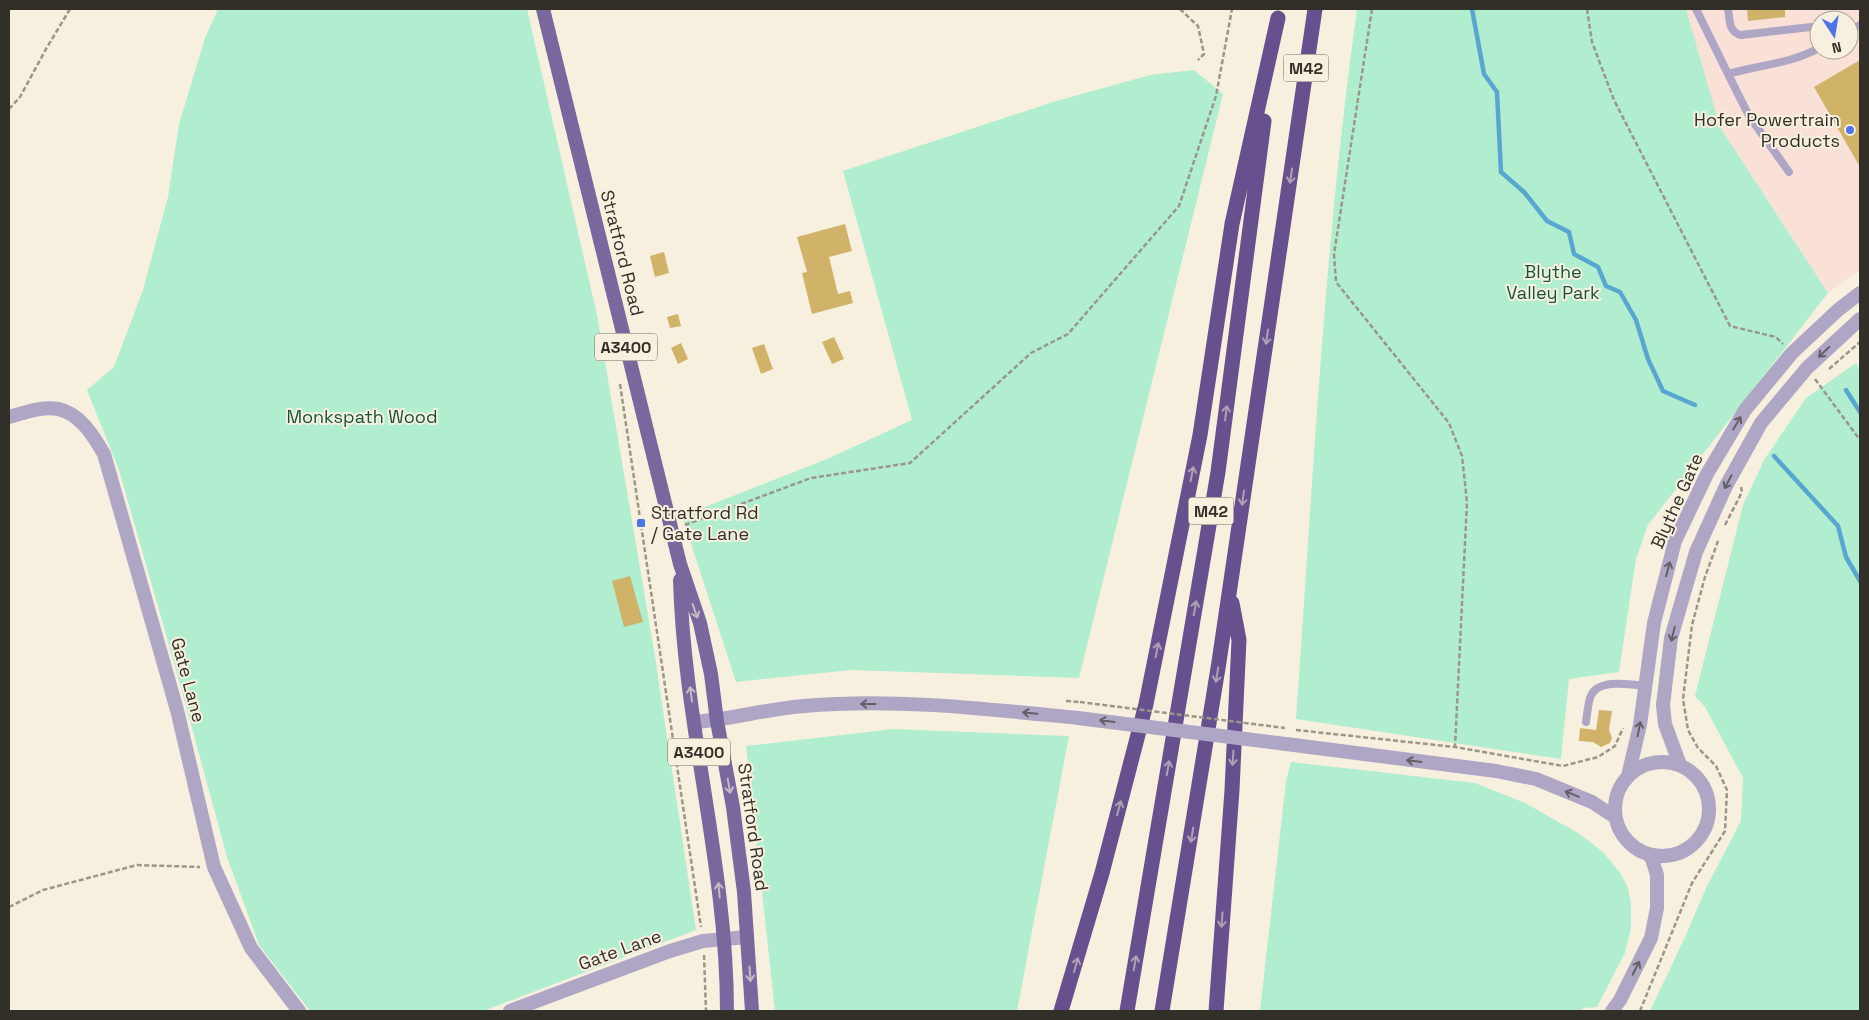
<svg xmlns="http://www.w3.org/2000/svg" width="1869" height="1020" viewBox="0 0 1869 1020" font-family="'Space Grotesk',sans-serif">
  <rect width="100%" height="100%" fill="#f8f0df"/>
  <path fill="#f9e1d7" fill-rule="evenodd" d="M1686,9H1860V270L1828,293L1720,127ZM1819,20H1849V50H1819Z"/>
  <path fill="#b0eecf" d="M218,9H527L597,315L654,650L696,930L483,1011H310L259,945L227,857L177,673L119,470L87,390L114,367L143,290L168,197L179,124L205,38Z
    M1357,9H1686L1720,127L1828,293L1648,525L1636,559L1619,672L1569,679L1561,759L1296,719C1313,482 1324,244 1357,9Z
    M1194,70L1223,94L1079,678L851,670L736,682L682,516L827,459L912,420L843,171L1053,102L1150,75Z
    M1856,363L1860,370V1011H1650L1685,937L1707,886L1741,821L1743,778L1705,707L1695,696L1743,505L1764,460L1806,398Z
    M893,729L1069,736L1017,1011H775L746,746Z
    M1291,762L1475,783L1525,803L1578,833L1603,852L1621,874L1628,888L1631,904V928L1625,953L1597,1007L1583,1008L1581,1011H1260L1286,781Z"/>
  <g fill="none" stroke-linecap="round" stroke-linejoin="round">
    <path stroke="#59a6d0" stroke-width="4.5" d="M1472,9L1484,74L1497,92L1501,172L1524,192L1547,221L1569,232L1574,254L1598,267L1606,286L1620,292L1636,320L1648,359L1663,391L1695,405
      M1846,390L1860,412
      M1774,456L1838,526L1846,557L1860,581"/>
  </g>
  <path fill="#d0b269" d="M1747,9H1785V17L1748,21Z
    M1860,60V167L1814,87Z
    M845,224L852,251L829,257L838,294L850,291L853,303L812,314L802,273L807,272L797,237Z
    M664,252L669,273L655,277L650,256Z
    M678,314L681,326L670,328L667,317Z
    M834,337L844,359L832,364L822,342Z
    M681,343L688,359L678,364L671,348Z
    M764,344L773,369L761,374L752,348Z
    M630,576L643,622L624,627L612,581Z
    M1599,710L1612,711L1609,730L1612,738L1610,743L1601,747L1593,742L1579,741L1580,728L1596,730Z"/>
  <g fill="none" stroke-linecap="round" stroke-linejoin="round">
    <path stroke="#9b968a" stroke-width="2.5" stroke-dasharray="5 2.5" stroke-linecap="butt" d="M1180,9L1198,26L1204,54L1198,60
      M1372,9L1334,254L1336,282L1449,423L1462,456L1467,502L1455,747
      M1587,9L1592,42L1614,100L1730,326L1776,337L1783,344
      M9,109L20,97L46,49L70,9
      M1829,369L1860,342
      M1815,379L1860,440
      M620,384L701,927
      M685,525L811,478L910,463L1031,353L1068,334L1179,206L1216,96L1232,9
      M1725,525L1742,492L1741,487
      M1066,701L1080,702
      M1296,730L1455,747L1563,766L1598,757L1615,746L1623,728
      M9,907L43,890L137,865L200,867
      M704,955L706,1011
      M1640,1011L1692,883L1725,831L1727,790L1716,766L1698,748L1688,730L1683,699L1692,625L1705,577L1718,541"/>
    <path stroke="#afa6c5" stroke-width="8" d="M1696,9L1728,74
      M1728,9C1730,19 1728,32 1741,35L1811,27L1819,35
      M1849,31L1860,25
      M1789,172L1749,116L1728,74C1759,65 1790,64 1819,48
      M1586,722C1587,714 1588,705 1590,698C1596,678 1629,684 1645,686"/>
    <path stroke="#afa6c5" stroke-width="14" d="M695,722C732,719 767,709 804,706C896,698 987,709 1078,718
      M1294,745L1496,771L1536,779L1592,802L1615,817
      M1615 809a47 47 0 1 1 94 0a47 47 0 1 1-94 0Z
      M1680,765L1665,724L1663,705L1671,638L1696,552L1726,486L1761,423L1807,368L1860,319
      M1628,776L1640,725L1654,623L1675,541L1707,474L1745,410L1792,353L1838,310L1860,293
      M1612,1011L1620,1000L1651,938L1657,908V875L1652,859L1648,854"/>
    <path stroke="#afa6c5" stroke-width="14" d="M9,417C24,413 42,406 58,409C80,413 94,437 104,454L177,710L214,867L251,948L299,1011
      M510,1011L670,951L703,941L747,937"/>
    <path stroke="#79689d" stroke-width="14" d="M543,9L680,564L700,623L711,674L717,721L733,807L744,892L752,1011
      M680,580C684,725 727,866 727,1011"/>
    <path stroke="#66518e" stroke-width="15" d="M1061,1011L1102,873L1146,704L1200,435L1232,224L1278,18
      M1127,1011L1218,472L1264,121
      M1162,1011L1219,662L1315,9
      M1216,1011L1232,790L1239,640L1232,603"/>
    <path stroke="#9b968a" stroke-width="2.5" stroke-dasharray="5 2.5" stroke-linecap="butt" d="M1080,702L1285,728"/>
    <path stroke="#afa6c5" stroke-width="14" d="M1078,718L1294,745"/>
  </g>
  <defs><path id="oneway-shaft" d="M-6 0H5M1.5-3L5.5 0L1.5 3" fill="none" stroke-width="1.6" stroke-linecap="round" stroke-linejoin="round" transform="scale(1.25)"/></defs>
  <g stroke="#afa0b6">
    <use href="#oneway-shaft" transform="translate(1291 176) rotate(98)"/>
    <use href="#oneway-shaft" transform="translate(1267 337) rotate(98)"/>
    <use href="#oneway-shaft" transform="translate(1226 413) rotate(-83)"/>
    <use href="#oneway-shaft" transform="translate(1192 474) rotate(-79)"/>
    <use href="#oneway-shaft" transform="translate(1243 498) rotate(98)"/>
    <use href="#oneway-shaft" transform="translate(1195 608) rotate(-80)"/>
    <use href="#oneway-shaft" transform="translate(1157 650) rotate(-79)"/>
    <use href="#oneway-shaft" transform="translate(1217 675) rotate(99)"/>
    <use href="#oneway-shaft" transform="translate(1233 758) rotate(93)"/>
    <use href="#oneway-shaft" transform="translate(1168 768) rotate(-80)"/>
    <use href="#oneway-shaft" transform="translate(1119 808) rotate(-75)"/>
    <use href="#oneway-shaft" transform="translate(1192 835) rotate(99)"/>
    <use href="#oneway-shaft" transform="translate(1222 920) rotate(94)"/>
    <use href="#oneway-shaft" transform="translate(1135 963) rotate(-80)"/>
    <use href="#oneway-shaft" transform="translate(1076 965) rotate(-74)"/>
  </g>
  <g stroke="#645f67">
    <use href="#oneway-shaft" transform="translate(1824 352) rotate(136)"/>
    <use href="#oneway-shaft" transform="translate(1737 423) rotate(-59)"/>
    <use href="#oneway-shaft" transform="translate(1728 482) rotate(118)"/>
    <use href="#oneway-shaft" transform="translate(1668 569) rotate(-75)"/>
    <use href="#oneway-shaft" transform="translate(1673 634) rotate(104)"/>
    <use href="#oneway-shaft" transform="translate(868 704) rotate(-180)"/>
    <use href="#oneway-shaft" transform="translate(1030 713) rotate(-175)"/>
    <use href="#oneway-shaft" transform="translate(1107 721) rotate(-173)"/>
    <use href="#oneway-shaft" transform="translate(1639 729) rotate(-79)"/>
    <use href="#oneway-shaft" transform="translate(1414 761) rotate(-173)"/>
    <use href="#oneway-shaft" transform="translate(1572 794) rotate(-158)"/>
    <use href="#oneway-shaft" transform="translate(1636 968) rotate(-63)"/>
  </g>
  <g stroke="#c5bac5">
    <use href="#oneway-shaft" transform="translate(695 611) rotate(71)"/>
    <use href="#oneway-shaft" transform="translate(691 694) rotate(-98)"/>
    <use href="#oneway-shaft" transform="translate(729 786) rotate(80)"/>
    <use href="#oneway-shaft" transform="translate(719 890) rotate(-95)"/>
    <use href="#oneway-shaft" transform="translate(750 974) rotate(86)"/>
  </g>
  <g fill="#4d75e9" stroke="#f8f0df" stroke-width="2">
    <circle cx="1850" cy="130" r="5"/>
    <rect x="636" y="518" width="10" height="10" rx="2.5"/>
  </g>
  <g text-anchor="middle" stroke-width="4" stroke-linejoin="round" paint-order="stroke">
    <g fill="#f8f0df" stroke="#6d6960" stroke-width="1">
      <rect x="1283.5" y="54.5" width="45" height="27" rx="4"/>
      <rect x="595" y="333.5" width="62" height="27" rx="4"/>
      <rect x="1188.5" y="497.5" width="45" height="27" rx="4"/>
      <rect x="668" y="738.5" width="62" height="27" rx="4"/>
    </g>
    <g font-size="16" font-weight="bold" fill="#322f29">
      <text x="1306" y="74">M42</text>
      <text x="626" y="353">A3400</text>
      <text x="1211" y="517">M42</text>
      <text x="699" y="758">A3400</text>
    </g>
    <g font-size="18" fill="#322f29" stroke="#f8f0df" text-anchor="end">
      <text x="1840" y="126">Hofer Powertrain<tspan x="1840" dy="21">Products</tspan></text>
      <text x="651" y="519" text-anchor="start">Stratford Rd<tspan x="651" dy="21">/ Gate Lane</tspan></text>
    </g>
    <g font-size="18" fill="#322f29" stroke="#f8f0df">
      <text transform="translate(622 253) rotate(76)" y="6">Stratford Road</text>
      <text transform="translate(1677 501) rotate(-66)" y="6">Blythe Gate</text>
      <text transform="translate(188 680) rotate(75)" y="6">Gate Lane</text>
      <text transform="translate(753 827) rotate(82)" y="6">Stratford Road</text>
      <text transform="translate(620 950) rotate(-20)" y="6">Gate Lane</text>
    </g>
    <g font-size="18" fill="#13533a" stroke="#f8f0df">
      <text x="1553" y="278">Blythe<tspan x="1553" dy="21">Valley Park</tspan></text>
      <text x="362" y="423">Monkspath Wood</text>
    </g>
  </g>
  <rect width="1869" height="1020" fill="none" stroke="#322f29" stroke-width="20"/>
  <g transform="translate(1834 35) rotate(168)"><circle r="24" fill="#f8f0df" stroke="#a9a396"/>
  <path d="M0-4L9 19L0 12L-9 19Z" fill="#4d75e9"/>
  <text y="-8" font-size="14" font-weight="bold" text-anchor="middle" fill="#322f29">N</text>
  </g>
</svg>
